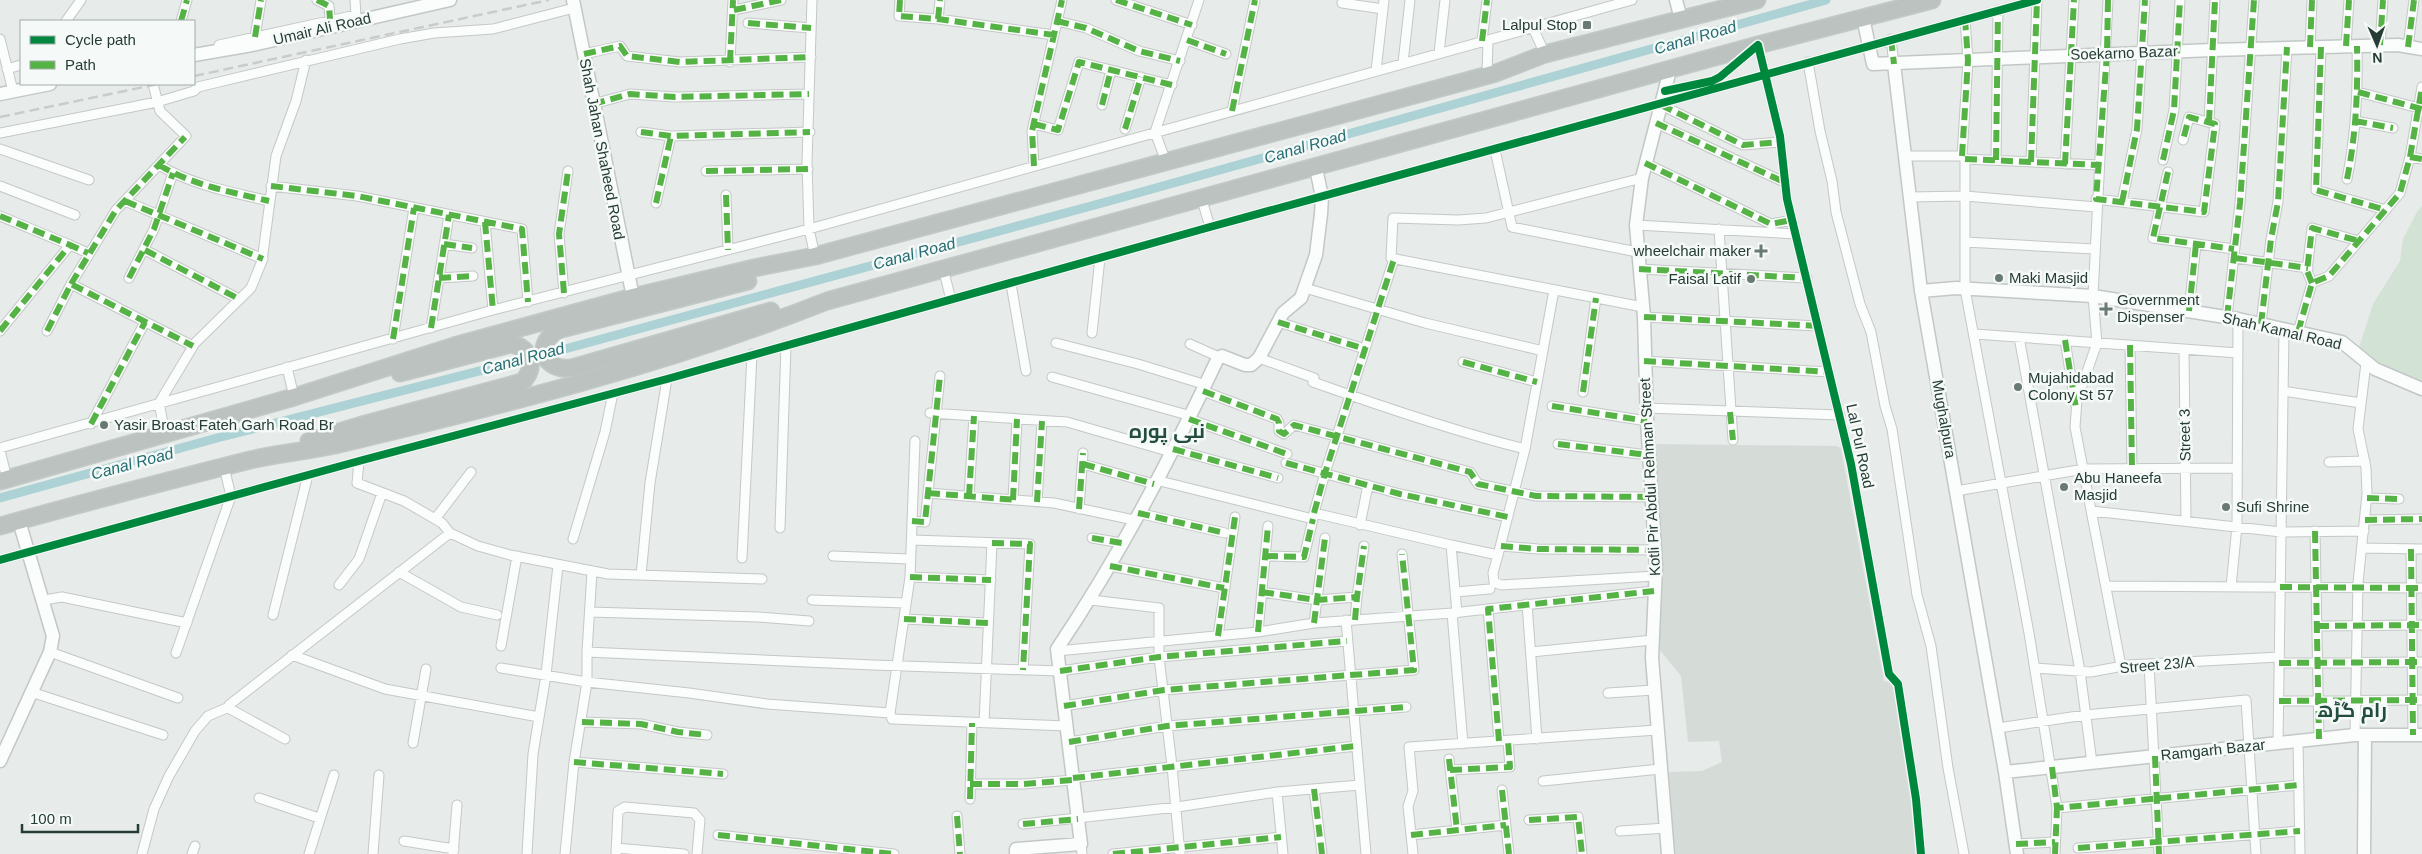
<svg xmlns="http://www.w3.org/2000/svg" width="2422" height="854" viewBox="0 0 2422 854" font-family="Arial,Cairo,sans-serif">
  <rect width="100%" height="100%" fill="#e7ebe9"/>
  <path fill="#d5dcd8" d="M1653,444L1836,446L1841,448L1884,681L1894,683L1919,854H1674L1669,772L1702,771L1722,762L1719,741L1688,742L1681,676L1659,649L1660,564Z"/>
  <path fill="#d2e2d5" d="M2422,206V383L2378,364L2359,348L2373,304L2400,261L2403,239L2417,212Z"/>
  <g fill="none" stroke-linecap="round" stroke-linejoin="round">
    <path stroke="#acd2d5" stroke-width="9" d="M0,498L217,438L561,350L1102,203L1826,0"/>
    <defs>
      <path id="street" d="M317,0L329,6L330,19
        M812,0L807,162L809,229L815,256
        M900,0L899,16L938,19L1054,35
        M1116,0L1192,25
        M2108,0L2093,296L2097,343L2077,400L2075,427L2121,666
        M1342,3L1383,9
        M734,10L781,0
        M938,19L940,0
        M66,21L81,0
        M181,21L187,0
        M1057,21L1086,28L1139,51L1180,61
        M748,23L811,28
        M1533,28L1545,54
        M255,37L261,0
        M0,39L13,91
        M1891,39L1894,64
        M1187,40L1226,54
        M1482,41L1487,0
        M219,45L356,15L355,0
        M2380,45L2383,0
        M2346,46L2349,0
        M2310,47L2312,0
        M2321,47L2316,190L2386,210
        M2408,47L2414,0
        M1439,53L1445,0
        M584,54L620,46L627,56L680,62L811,57
        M730,62L733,0
        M1808,62L1820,131L1832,181L1836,212L1860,304L1871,332L1885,406L1892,429L1917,595L1931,646L1948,768L1964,854
        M1403,63L1410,0
        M7,69L21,65
        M1376,71L1384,0
        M1487,75L1488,40
        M1665,91L1712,81L1720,77L1758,45L1780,136L1787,199L1851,464L1889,674L1898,684L1916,799L1921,854
        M2358,92L2422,109
        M593,104L630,94L675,97L809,94
        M1102,105L1111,70
        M1661,105L1743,145L1780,142
        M1232,111L1255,0
        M2355,121L2393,128
        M2209,122L2215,0
        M1656,123L1784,182
        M1034,124L1058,130L1079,62L1172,85
        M1125,129L1141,77
        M641,132L671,136L810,132
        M0,133L157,102L194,91L198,87L400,39L434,33L493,29L574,8
        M0,149L89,180
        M1495,150L1512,227L1637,252
        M1905,156H1962L1965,159L2099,165
        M1962,156L1968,60L1965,19
        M2410,157L2422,159
        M1965,159V289L2029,633L2057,808L2299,785
        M1996,160L1998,10
        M2163,160L2174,110L2180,0
        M1166,162L1155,132L1199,0
        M2031,162L2037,0
        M1645,163L1771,224L1792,220
        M2065,164L2074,0
        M159,165C192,185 231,192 269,201
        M1034,166L1032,131L1062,0
        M706,171L808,169
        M2168,172L2153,238L2234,249
        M1642,178L1486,218L1458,220L1393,218L1391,258L1643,307
        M2347,179C2356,135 2358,91 2357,46
        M0,186L75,215
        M271,186L357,196L522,229L528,302
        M726,195L728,250
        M1910,197L1965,196L2096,207
        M2096,199L2204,212L2215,124L2189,117L2183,140
        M1202,200L1210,227
        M125,201L263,259
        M2122,202L2137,129L2145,0
        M656,203L671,136
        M0,216L70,245
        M485,222L493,310
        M1636,225L1796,234
        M1719,229L1733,440
        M1965,242L2094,249
        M444,244L472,248
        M145,250L239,299
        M2235,258L2308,268
        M943,268L951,300
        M1639,269L1807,278
        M129,278L154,229L173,173
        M439,278L473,276
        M2312,283L2307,271L2312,228L2359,241
        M71,284L116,210L186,136L160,111L153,84
        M1011,284L1026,371
        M1305,288L1425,323L1543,351
        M1554,290L1525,449L1498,555L1493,573L1494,582L1501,585L1655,576
        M564,293L559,234L568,171
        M2189,311L2196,244
        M1644,317L1818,326
        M2227,317L2240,203L2254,0
        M1278,322L1365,349
        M2261,324L2271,239L2278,202L2287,47
        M431,328L449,215
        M0,331L70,245L88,253
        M47,331L71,284L193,346
        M2298,332L2312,283L2329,276L2400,193L2410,157L2422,87
        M1092,333L1100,258
        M1975,334L2238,353
        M2019,337L2080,671L2092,763
        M393,339L414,208
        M2065,340L2075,403
        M1056,343L1138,364L1206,385
        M1190,344L1219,357
        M2130,345L2132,469
        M2184,349L2186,521
        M1259,358L1314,378L1313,382C1383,407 1453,431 1525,449
        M1644,361L1829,372
        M1463,362L1537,382
        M287,367L294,397
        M1052,377L1191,416
        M1203,391L1277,419L1279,423V431L1284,434L1294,425L1470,472L1478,484L1536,496L1652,497
        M2283,391L2361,403
        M1583,392L1596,298
        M1552,406L1647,421
        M1646,408L1840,415
        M930,413L1067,422L1171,452
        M1189,419L1287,454
        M91,424L145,322
        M165,433L159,403L195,343L251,288L262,261L276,156L296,101L306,60
        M915,441L910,577L890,713L892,719L1067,726
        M1558,444L1648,455
        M0,448L493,310L809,229L1632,0
        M1173,449L1278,478
        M0,450L7,479
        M359,461L357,483L404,501L442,523L450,533L478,546L510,555L608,574L762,579
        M2329,462L2365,461
        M1286,463L1400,494L1508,517
        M1083,464L1154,484
        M1156,480L1313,519L1314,513L1451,545L1457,613
        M1956,491L2084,469L2237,468
        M928,493L1054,503L1134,520
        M969,496L974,416
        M2367,498L2399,499
        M1013,500L1017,419
        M1037,502L1042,421
        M1079,509L1083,453
        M2092,511L2281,532L2364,531
        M1138,513L1225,533
        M1314,513L1325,473L1394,259
        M435,519L471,472
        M2365,520L2422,519
        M912,521L925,522L940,376
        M1360,525L1368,485
        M780,528L786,345
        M2315,531L2319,739
        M1092,538L1122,543
        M573,539L605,432L613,393
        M912,540L1030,544L1023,670
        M1451,545L1498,555
        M1501,546L1538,549L1655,550
        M2362,548L2422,549
        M2411,549L2413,735
        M833,556L910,559
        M1266,556L1304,557L1313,519
        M742,558L752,354
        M0,560L359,461L667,379L1210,227L2037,0
        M1110,566L1224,588
        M399,572L461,607L497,615
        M641,575L650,483L667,379
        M910,577L991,580
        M339,585L359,559L382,493
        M2106,586L2422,588
        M2231,587L2237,526L2238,319
        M1262,592L1317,600L1357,597L1364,546
        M1455,592L1490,589
        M44,600L62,597L187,623
        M812,600L906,603
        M1091,600L1159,608V657L1172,766L1180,854
        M1527,604L1537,739
        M590,612L759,617L809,621
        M273,615L308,475
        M904,619L988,623
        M1346,620L1366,854
        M1355,620L1357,597
        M1314,623L1325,538
        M2317,626L2422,625
        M1258,632L1268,526
        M1218,636L1235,517
        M501,646L517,556
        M1057,651L1258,632L1314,623L1452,613
        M50,652L178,698
        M587,652L873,665L1060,671L1159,657L1347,641
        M1531,652L1653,640
        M176,653L231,496L224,467
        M292,655L385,689L539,717
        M2279,663L2422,662
        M2149,664L2159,854
        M501,668L587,682L689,693L767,704L890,713
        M2035,668L2091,672L2128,665L2279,657
        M31,692L163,735
        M1608,693L1654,690
        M2279,701L2422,700
        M1064,706L1164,690L1414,670L1402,554
        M582,722L641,724L678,732L707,735
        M984,723L992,543
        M1998,728L2085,715L2246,700L2256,854
        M2355,735L2358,583L2367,494L2366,468L2358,429L2366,363
        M285,739L230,709L229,705L450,533
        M1499,741L1488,609L1654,591
        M1069,742L1167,726L1406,707
        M2298,742L2300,854
        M413,743L426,669
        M1463,744L1452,613L1488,609
        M2278,744L2284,329
        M1449,759L1457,830
        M574,762L723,774
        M1450,770L1510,767L1508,741
        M1073,778L1356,746
        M1543,781L1660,769
        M970,784H1023L1073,780
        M1314,789L1322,854
        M1502,790L1509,854
        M1277,792L1283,854
        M259,798L319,818
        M970,799L972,723
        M957,816L960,854
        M1529,820L1578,817L1582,854
        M1023,824L1177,807L1277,792L1360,785
        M1620,831L1666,828
        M718,835L894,854
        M1411,835L1506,825
        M404,841L454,849
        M1081,844L1082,854
        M2016,844L2055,842
        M616,848L684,854
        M2078,848L2300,831
        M142,854L154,809L169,776L195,731L208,716L229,707
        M192,854L195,846
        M309,854L334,775
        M373,854L379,775
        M453,854L457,805
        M527,854L533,754L546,675L558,565
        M565,854L574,762L587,682V652L592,572
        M616,854L618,811L625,807L694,813L700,820L697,854
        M1113,854L1281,837
        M1413,854L1408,806L1413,791L1409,747L1657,730
        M2055,854L2057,808"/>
      <path id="secondary" d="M573,0L633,297
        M1676,0L1681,19
        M1863,18L1873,64L2212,50L2398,45L2422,49
        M194,55L252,45L450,0
        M1894,64L1921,291L2005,772L2017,854
        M0,94L50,84
        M1921,291L1956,288L2093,296L2238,319L2342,342L2375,369L2422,389
        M0,761L50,652L53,636L19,521
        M2005,772L2355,735H2422
        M1016,854V849L1081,844L1057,649C1119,557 1171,458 1218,358L1222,356L1245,365H1251L1259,358L1283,313L1301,298L1316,255L1321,214L1322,197L1316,168
        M1668,854L1652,658L1656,566L1647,421L1644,317L1636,225L1642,178L1670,70
        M2364,854L2365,735"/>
      <path id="highway" d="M748,281L561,329C533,341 542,372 572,368L771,311
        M309,441L362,425L522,382C537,368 531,347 511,344L400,373
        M0,481L294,397L454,346L633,297L754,268L815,256L1496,73L1545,54L1757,0
        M0,526C83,503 167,481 250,460C279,453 310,451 339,444C504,405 670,363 827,301L1758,45L1932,0"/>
    </defs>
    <use href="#street" stroke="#c4c8c6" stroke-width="11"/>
    <use href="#secondary" stroke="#c2c8c6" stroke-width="15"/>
    <use href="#highway" stroke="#c2cac7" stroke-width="19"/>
    <use href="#street" stroke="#fbfcfc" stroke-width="9"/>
    <use href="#secondary" stroke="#fbfcfc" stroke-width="12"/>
    <use href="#highway" stroke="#bcc2c0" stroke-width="16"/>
    <path stroke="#c8ccca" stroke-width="2.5" stroke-dasharray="10 5" stroke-linecap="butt" d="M194,76L549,0
      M0,117L158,84"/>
    <path stroke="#55b346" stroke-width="6" stroke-dasharray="12 6" stroke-linecap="butt" d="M317,0L329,6L330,19
      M900,0L899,16L938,19L1054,35
      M1116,0L1192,25
      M2108,0L2107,53L2096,199L2204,212L2215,124L2189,117L2183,140
      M734,10L781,0
      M938,19L940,0
      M181,21L187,0
      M1057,21L1086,28L1139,51L1180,61
      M748,23L811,28
      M255,37L261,0
      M1891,39L1894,64
      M1187,40L1226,54
      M1482,41L1487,0
      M2380,45L2383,0
      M2346,46L2349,0
      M2310,47L2312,0
      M2321,47L2316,190L2386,210
      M2408,47L2414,0
      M584,54L620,46L627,56L680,62L811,57
      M730,62L733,0
      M2358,92L2422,109
      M593,104L630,94L675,97L809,94
      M1102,105L1111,70
      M1661,105L1743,145L1780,142
      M1232,111L1255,0
      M2355,121L2393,128
      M2209,122L2215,0
      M1656,123L1784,182
      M1034,124L1058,130L1079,62L1172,85
      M1125,129L1141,77
      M641,132L671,136L810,132
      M1962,156L1968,60L1965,19
      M2410,157L2422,159
      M1965,159L2099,165
      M1996,160L1998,10
      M2163,160L2174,110L2180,0
      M2031,162L2037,0
      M1645,163L1771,224L1792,220
      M2065,164L2074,0
      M159,165C192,185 231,192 269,201
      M1034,166L1032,131L1062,0
      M706,171L808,169
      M2168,172L2153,238L2234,249
      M2347,179C2356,135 2358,91 2357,46
      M271,186L357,196L522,229L528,302
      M726,195L728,250
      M125,201L263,259
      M2122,202L2137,129L2145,0
      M656,203L671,136
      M0,216L70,245
      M485,222L493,310
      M444,244L472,248
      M145,250L239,299
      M2235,258L2308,268
      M1639,269L1807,278
      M129,278L154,229L173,173
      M439,278L473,276
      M2312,283L2307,271L2312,228L2359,241
      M71,284L116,210L185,137
      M564,293L559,234L568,171
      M2189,311L2196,244
      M1644,317L1818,326
      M2227,317L2240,203L2254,0
      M1278,322L1365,349
      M2261,324L2271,239L2278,202L2287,47
      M431,328L449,215
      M0,331L70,245L88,253
      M47,331L71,284L193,346
      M2298,332L2312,283L2329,276L2400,193L2410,157L2422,87
      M393,339L414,208
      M2065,340L2076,408
      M2130,345L2132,469
      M1644,361L1829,372
      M1463,362L1537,382
      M1203,391L1277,419L1279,423V431L1284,434L1294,425L1470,472L1478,484L1536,496L1652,497
      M1583,392L1596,298
      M1552,406L1647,421
      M1730,412L1733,440
      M1189,419L1287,454
      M91,424L145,322
      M1558,444L1648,455
      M1173,449L1278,478
      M1286,463L1400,494L1508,517
      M1083,464L1154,484
      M928,493L1017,500
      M969,496L974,416
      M2367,498L2399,499
      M1013,500L1017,419
      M1037,502L1042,421
      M1079,509L1083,453
      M1138,513L1225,533
      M1314,513L1325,473L1394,259
      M2365,520L2422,519
      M912,521L925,522L940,376
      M2315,531L2319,739
      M1092,538L1122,543
      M992,543L1030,544L1023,670
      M1501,546L1538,549L1655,550
      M2411,549L2413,735
      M1266,556L1304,557L1313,519
      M1110,566L1224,588
      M910,577L991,580
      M2280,587L2422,588
      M1262,592L1317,600L1357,597L1364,546
      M904,619L988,623
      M1355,620L1357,597
      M1314,623L1325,538
      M2317,626L2422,625
      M1258,632L1268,526
      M1218,636L1235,517
      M2279,663L2422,662
      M1060,671L1159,657L1347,641
      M2279,701L2422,700
      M1064,706L1164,690L1414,670L1402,554
      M582,722L641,724L678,732L707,735
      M1499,741L1488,609L1654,591
      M1069,742L1167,726L1406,707
      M2155,756L2159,854
      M1449,759L1457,830
      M574,762L723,774
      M2052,767L2057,808L2299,785
      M1450,770L1510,767L1508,741
      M1073,778L1356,746
      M970,784H1023L1073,780
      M1314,789L1322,854
      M1502,790L1509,854
      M970,799L972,723
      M957,816L960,854
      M1529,820L1578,817L1582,854
      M1023,824L1078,819
      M718,835L894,854
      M1411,835L1506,825
      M2016,844L2055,842
      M2078,848L2300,831
      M1113,854L1281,837
      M2055,854L2057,808"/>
    <defs>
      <path id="cycleway" d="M1665,91L1712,81L1720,77L1758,45L1780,136L1787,199L1851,464L1889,674L1898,684L1916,799L1921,854
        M0,560L359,461L667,379L1210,227L2037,0"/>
    </defs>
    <use href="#cycleway" stroke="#f5f9f7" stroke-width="11"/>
    <use href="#cycleway" stroke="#00873e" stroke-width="8"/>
  </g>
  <g fill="#697a73" stroke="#f5f9f7" stroke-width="2">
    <rect x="1582" y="20" width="10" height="10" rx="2.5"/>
    <path d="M1758.5 243.5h5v5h5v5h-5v5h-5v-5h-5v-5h5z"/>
    <circle cx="1999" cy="278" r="5"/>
    <circle cx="1751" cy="279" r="5"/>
    <path d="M2103.5 301.5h5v5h5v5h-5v5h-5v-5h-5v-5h5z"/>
    <circle cx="2018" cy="387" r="5"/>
    <circle cx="104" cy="425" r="5"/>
    <circle cx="2064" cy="487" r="5"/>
    <circle cx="2226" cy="507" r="5"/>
  </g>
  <g text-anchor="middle" stroke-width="5" stroke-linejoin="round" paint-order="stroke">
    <g font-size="15" fill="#253d34" stroke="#f5f9f7" text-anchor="start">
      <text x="1577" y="30" text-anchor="end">Lalpul Stop</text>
      <text x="1751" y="256" text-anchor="end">wheelchair maker</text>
      <text x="2009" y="283">Maki Masjid</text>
      <text x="1741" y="284" text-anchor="end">Faisal Latif</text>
      <text x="2117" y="305">Government<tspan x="2117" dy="17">Dispenser</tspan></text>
      <text x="2028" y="383">Mujahidabad<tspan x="2028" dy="17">Colony St 57</tspan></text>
      <text x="114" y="430">Yasir Broast Fateh Garh Road Br</text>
      <text x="2074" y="483">Abu Haneefa<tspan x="2074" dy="17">Masjid</tspan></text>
      <text x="2236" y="512">Sufi Shrine</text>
    </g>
    <g font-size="15" fill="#253d34" stroke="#f5f9f7">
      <text transform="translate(322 29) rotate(-13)" y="5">Umair Ali Road</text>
      <text transform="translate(2124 53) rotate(-2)" y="5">Soekarno Bazar</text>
      <text transform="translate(602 149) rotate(79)" y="5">Shah Jahan Shaheed Road</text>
      <text transform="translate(2282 331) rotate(13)" y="5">Shah Kamal Road</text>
      <text transform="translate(1944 419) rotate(80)" y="5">Mughalpura</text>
      <text transform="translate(2185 435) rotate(-91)" y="5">Street 3</text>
      <text transform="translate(1860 446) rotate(78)" y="5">Lal Pul Road</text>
      <text transform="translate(1650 477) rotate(-93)" y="5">Kotli Pir Abdul Rehman Street</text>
      <text transform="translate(2157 665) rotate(-5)" y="5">Street 23/A</text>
      <text transform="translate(2213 750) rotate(-6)" y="5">Ramgarh Bazar</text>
    </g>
    <g font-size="16" font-style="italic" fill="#256d73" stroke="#f5f9f7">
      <text transform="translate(1695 37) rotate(-16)" y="6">Canal Road</text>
      <text transform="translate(1305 146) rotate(-16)" y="6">Canal Road</text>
      <text transform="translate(914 253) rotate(-15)" y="6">Canal Road</text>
      <text transform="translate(523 358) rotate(-15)" y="6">Canal Road</text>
      <text transform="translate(132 463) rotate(-15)" y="6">Canal Road</text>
    </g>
    <g font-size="20" font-weight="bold" fill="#234d3f" stroke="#f5f9f7">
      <text x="1167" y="438">نبی پورہ</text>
      <text x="2352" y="717">رام گڑھ</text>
    </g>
  </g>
  <rect x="20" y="20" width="175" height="65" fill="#f5f9f7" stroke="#a2aea9"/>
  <rect x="30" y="36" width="25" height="8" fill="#00873e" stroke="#a2aea9"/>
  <text x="65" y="45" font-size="15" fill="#253d34">Cycle path</text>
  <rect x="30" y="61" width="25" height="8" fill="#55b346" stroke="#a2aea9"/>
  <text x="65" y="70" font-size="15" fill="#253d34">Path</text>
  <g transform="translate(2377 45) rotate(178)" stroke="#f5f9f7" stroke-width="4" paint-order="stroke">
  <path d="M0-4L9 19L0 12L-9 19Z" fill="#253d34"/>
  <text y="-8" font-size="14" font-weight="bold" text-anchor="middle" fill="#253d34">N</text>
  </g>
  <path d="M22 824v8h116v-8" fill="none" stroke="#253d34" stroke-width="2.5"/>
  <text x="30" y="824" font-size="15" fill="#253d34" stroke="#f5f9f7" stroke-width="4" paint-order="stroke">100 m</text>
</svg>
